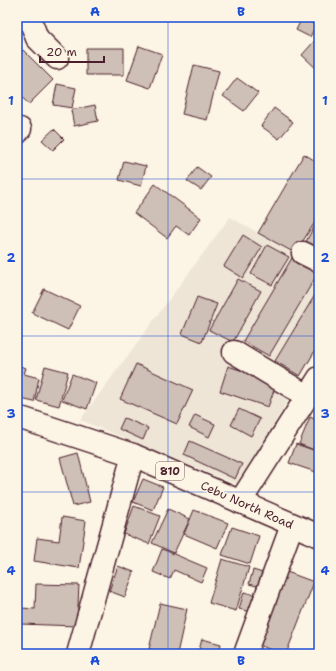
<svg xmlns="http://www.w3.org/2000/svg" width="336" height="671" viewBox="0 0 336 671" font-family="'Shantell Sans',sans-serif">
  <rect width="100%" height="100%" fill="#fcf5e5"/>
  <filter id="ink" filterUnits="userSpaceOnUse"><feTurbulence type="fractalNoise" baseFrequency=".025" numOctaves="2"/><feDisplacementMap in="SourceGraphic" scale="8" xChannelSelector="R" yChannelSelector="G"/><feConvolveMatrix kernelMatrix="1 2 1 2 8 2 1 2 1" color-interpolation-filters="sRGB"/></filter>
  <g filter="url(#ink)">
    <path fill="#eee5d7" d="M230,217L319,267V347L238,485L80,420Z"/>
    <path fill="#cfc0b7" stroke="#4a1f2b" d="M302,18L316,25L310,37L296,30Z
      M319,36V71L302,55Z
      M139,46L162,54L150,88L127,80Z
      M86,48H124V75H86Z
      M23,50L53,80L29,104L17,93V56Z
      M194,65L219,71L207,120L182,114Z
      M237,78L258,93L244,111L223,96Z
      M57,84L76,88L72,108L53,105Z
      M95,105L98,121L74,126L71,110Z
      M274,108L293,122L279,139L261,126Z
      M54,129L64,139L53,150L42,140Z
      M304,154L319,163V216L295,253L258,233Z
      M124,161L146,166L141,186L119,180Z
      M197,167L211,177L201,190L187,181Z
      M155,184L201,218L189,235L176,226L167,238L134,213Z
      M316,223L319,224V255L303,247Z
      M243,235L262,247L243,278L224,266Z
      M267,245L289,257L272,285L251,274Z
      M292,258L318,273L269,356L243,341Z
      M238,279L261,291L233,342L209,330Z
      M44,289L80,306L68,330L32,313Z
      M318,290L319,291V344L300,376L275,361Z
      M197,297L217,304L202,342L182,334Z
      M136,364L193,390L177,424L120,399Z
      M17,365L26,368L24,374L39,378L34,402L17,398Z
      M45,366L68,372L59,406L36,400Z
      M228,366L277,382L268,407L220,391Z
      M72,374L96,383L87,409L62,400Z
      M239,409L260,419L251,436L231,425Z
      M195,415L215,424L209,437L189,427Z
      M310,417L319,421V446L317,451L299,444Z
      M124,418L148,428L143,440L119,429Z
      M190,441L242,464L235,479L184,455Z
      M296,444L319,452V473L289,463Z
      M78,453L90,502L73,506L60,458Z
      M143,479L163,487L153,510L133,502Z
      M134,506L160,516L149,544L124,534Z
      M168,509L190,519L174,553L152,543Z
      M194,510L228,523L217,548L184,534Z
      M62,517L86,521L79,568L34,561L37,538L59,541Z
      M232,527L259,536L250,564L222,555Z
      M162,549L207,568L201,582L174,570L170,579L153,572Z
      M222,559L249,567L236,611L209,603Z
      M118,566L134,572L125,597L109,591Z
      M253,570L269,575L265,588L249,584Z
      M287,572L314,582L286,654H281L259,645Z
      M36,584L79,585L77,626L20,624L21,608L35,609Z
      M244,592L259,596L255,613L239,609Z
      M160,603L187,609L177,654H171L149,649Z
      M202,639L221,644L219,654H198Z"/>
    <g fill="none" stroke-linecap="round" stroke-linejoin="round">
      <defs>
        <path id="minor" d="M29,17L37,38L57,58
          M17,133L20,129
          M303,253L319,261
          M234,352L307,396
          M240,502L319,378
          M78,654L133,455
          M245,654L292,525"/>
        <path id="highway" d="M17,418L24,419L133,455L319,536"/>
      </defs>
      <use href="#minor" stroke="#4a1f2b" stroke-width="25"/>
      <use href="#highway" stroke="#4a1f2b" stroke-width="25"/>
      <use href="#minor" stroke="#fcf5e5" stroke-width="22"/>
      <use href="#highway" stroke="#fcf5e5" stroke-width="22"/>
    </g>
  </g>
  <path fill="none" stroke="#1d4ed8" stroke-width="1" stroke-opacity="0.55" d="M168,17V654M17,179H319M17,336H319M17,492H319"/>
  <g text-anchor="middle" stroke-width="3" stroke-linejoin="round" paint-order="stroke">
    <rect fill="#fcf5e5" stroke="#7f5f63" stroke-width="1" x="156" y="462" width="28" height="18" rx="3"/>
    <g font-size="11" font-weight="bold" fill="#4a1f2b">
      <text x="170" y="475">810</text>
    </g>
    <g font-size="12" fill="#4a1f2b" stroke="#fcf5e5">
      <text transform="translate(247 505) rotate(24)" y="4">Cebu North Road</text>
    </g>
  </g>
  <rect width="336" height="671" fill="none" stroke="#fcf5e5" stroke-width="44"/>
  <path d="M40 56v6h64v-6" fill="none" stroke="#4a1f2b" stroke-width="2"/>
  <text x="46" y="56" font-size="12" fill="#4a1f2b" stroke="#fcf5e5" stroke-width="3" paint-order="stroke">20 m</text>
  <rect x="22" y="22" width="292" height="627" fill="none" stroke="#1d4ed8" stroke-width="1.5"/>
  <g font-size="13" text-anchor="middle" font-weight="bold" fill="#1d4ed8">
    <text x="95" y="16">A</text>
    <text x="241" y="16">B</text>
    <text x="11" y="105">1</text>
    <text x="325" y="105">1</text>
    <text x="11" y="262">2</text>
    <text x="325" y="262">2</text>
    <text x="11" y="418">3</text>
    <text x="325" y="418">3</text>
    <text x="11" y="575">4</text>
    <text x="325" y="575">4</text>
    <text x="95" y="665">A</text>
    <text x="241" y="665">B</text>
  </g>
</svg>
